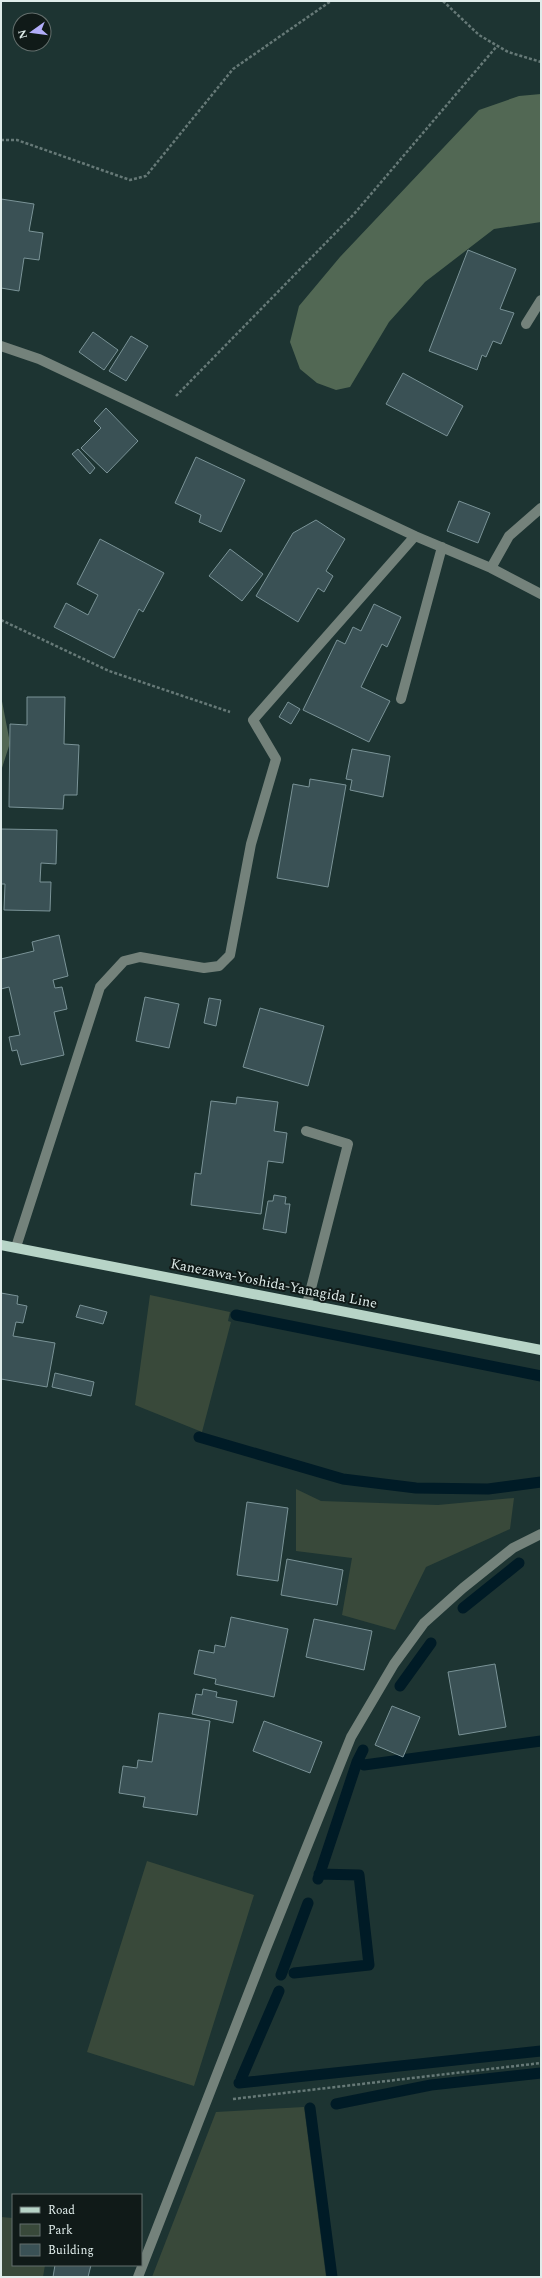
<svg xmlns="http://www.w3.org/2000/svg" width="542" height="2278" viewBox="0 0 542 2278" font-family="Spectral,serif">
  <rect width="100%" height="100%" fill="#1d3432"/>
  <path fill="#39493a" d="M150,1295L230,1312L228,1321L231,1322L202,1432L135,1405Z
    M296,1489L321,1501L438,1505L514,1498L510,1529L426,1567L395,1630L342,1615L352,1558L296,1551Z
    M147,1861L254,1895L194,2086L87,2052Z
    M304,2107L326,2277H152L216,2112Z
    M1,2217L13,2218V2265H45L43,2277H1Z"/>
  <path fill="#526854" d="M541,94V222L494,229L425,282L389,322L350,387L336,390L317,383L300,369L290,342L299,306L340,257L479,110L519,96Z
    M1,696L10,743L1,771Z"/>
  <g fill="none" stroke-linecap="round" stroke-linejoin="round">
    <path stroke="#001b26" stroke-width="11" d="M236,1315L541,1376
      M199,1437L343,1479L416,1488L488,1489L541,1482
      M463,1608L519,1563
      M400,1686L431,1643
      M364,1765L541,1741
      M318,1879L357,1762L363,1750
      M294,1973L369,1965L359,1875L319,1874
      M281,1975L308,1903
      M241,2079L279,1991
      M239,2083L541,2051
      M336,2104L431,2085L541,2073
      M310,2108L332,2277"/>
  </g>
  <path fill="#3a5155" stroke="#7a9397" d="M1,199L34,204L29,231L43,233L39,260L24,258L19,291L1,288Z
    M468,250L516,269L500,309L514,313L501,344L493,341L486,357L482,355L477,370L429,351Z
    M93,332L118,350L104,370L79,352Z
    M131,336L148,346L126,381L109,371Z
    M403,373L463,406L447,436L386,404Z
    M106,408L138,441L107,473L81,448L101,428L94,421Z
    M78,449L95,468L90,474L72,454Z
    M196,457L245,480L221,532L199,522L201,515L175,503Z
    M459,501L490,513L478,543L447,531Z
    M316,520L345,539L326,571L333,576L324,592L318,588L298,622L256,596L293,533Z
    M100,539L164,573L143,612L139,609L114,658L54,627L66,603L88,615L98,595L77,584Z
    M230,549L263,574L242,601L209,576Z
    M374,604L401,617L387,647L382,644L361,687L390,701L369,742L303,710L337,640L345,644L353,627L361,631Z
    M27,697H65L64,744L79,745L77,795H64L63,809L9,807L10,724L27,725Z
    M288,702L300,709L291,724L279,717Z
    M352,749L390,756L383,797L350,790L352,780L346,779Z
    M310,779L346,785L328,887L277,878L293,784L309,787Z
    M1,829L57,830L56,864L41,863L40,882H51L50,911L4,910L5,884H1Z
    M59,935L68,976L53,980L55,988L62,987L67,1009L54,1012L64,1055L21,1065L17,1050L12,1051L9,1037L20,1035L9,987L1,989V959L34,951L32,942Z
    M145,997L179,1004L169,1048L136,1041Z
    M209,998L221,1000L216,1026L204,1023Z
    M260,1008L324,1026L308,1086L243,1067Z
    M237,1097L278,1102L274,1131L287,1133L283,1163L268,1161L261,1214L191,1205L195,1173L201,1174L211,1101L236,1104Z
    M274,1195L286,1197L285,1204H290L286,1233L263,1229L268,1201H273Z
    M1,1293L18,1296L17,1304L27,1306L23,1323L16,1322L13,1336L55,1343L47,1387L1,1379Z
    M80,1305L107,1312L103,1324L76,1317Z
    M55,1373L94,1382L91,1396L52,1387Z
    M247,1502L288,1508L278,1581L237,1575Z
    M287,1559L343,1570L337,1605L281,1595Z
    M231,1617L288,1629L274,1697L215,1684L216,1679L194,1674L199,1650L214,1653L215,1645L225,1647Z
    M314,1619L372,1631L364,1670L306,1657Z
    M495,1664L506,1727L459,1735L448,1672Z
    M203,1689L217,1692L216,1697L237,1701L233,1723L192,1714L196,1694L202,1695Z
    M392,1706L420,1717L403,1757L375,1745Z
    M159,1713L210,1721L197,1815L143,1807L145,1797L119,1793L123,1766L137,1768L138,1760L152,1762Z
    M264,1721L322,1742L310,1773L253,1751Z
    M55,2265H91L88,2277H53Z"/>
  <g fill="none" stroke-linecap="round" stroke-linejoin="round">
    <path stroke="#667977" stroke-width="2.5" stroke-dasharray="3 2" stroke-linecap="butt" d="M443,1L479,35L508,52L541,62
      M1,140H17L130,180L146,176L233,69L331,1
      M176,396L354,214L497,46
      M1,620L109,671L230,712
      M233,2099L541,2063"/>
    <path stroke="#74827b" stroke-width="10" d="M526,324L541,300
      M1,346L39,359L415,536L491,568L541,594
      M491,568L509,536L541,508
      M401,699L442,547
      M306,1131L348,1144L307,1304
      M16,1247L100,987L124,961L140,957L204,968L219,966L230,955L251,844L276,759L253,720L415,536
      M138,2277L265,1951L351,1737L394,1664L424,1623L463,1588L513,1548L541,1534"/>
    <path stroke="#b7d4c7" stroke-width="10" d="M1,1245L541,1350"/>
  </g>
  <g text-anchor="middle" stroke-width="4" stroke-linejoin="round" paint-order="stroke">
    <g font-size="14" fill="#dfecea" stroke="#101a18">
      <text transform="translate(274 1283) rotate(11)" y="5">Kanezawa-Yoshida-Yanagida Line</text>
    </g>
  </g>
  <rect width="542" height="2278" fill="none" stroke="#dfecea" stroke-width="4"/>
  <rect x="12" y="2194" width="130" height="72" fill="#101a18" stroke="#636e6c"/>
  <rect x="20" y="2207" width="20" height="6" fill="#b7d4c7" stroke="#636e6c"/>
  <text x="48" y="2214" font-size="12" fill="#dfecea">Road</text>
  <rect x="20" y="2224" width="20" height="12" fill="#39493a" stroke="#636e6c"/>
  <text x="48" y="2234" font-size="12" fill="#dfecea">Park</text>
  <rect x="20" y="2244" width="20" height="12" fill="#3a5155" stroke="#636e6c"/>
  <text x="48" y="2254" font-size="12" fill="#dfecea">Building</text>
  <g transform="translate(32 32) rotate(256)"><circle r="19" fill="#101a18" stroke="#636e6c"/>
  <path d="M0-3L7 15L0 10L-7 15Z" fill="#b2adf9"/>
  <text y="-6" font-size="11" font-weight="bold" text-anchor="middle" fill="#dfecea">N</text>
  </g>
</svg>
